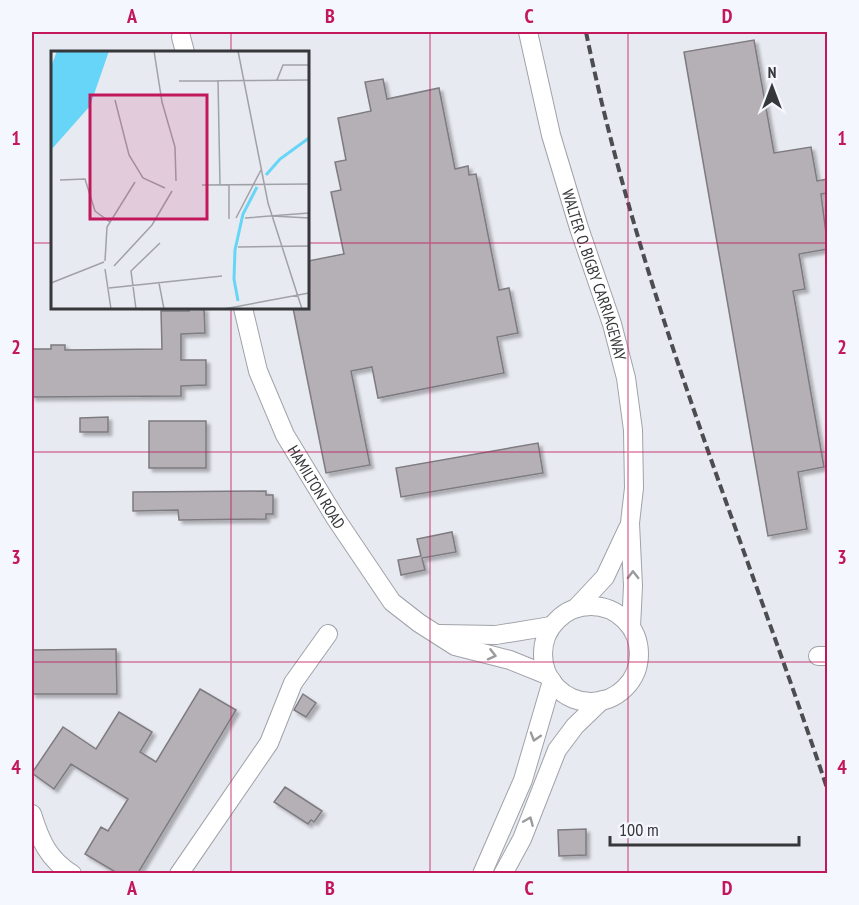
<svg xmlns="http://www.w3.org/2000/svg" width="859" height="905" viewBox="0 0 859 905" font-family="'PT Sans Narrow',sans-serif">
  <defs>
    <filter id="shadow"><feDropShadow dx="3.5" dy="3.5" stdDeviation="1.5" flood-color="#0004"/></filter>
  </defs>
  <rect width="100%" height="100%" fill="#e8eaf1"/>
  <path fill="#b4b0b6" stroke="#7e7b80" stroke-width="1.5" filter="url(#shadow)" d="M754,40L774,153L811,147L817,181L828,179V193L821,194L828,249L799,254L805,289L793,291L824,467L798,472L807,529L768,536L684,52Z
    M383,79L387,99L439,88L455,169L468,166L469,175L476,174L499,290L509,288L518,333L497,337L504,373L378,398L372,367L351,371L370,465L326,473L293,308H308V261L344,254L331,192L341,190L335,162L346,160L338,118L371,111L365,82Z
    M189,308H204L205,333L181,334V360H206V385L181,386V396L32,397V349H51V345H65V350L162,349L161,311H189Z
    M108,417V432H80V418Z
    M149,421H206V468H149Z
    M538,443L543,473L401,497L396,468Z
    M266,491V495H273V514H266V519L179,520L178,510L133,511V492Z
    M452,532L456,552L422,558L425,570L401,575L398,560L421,556L417,539Z
    M116,649L117,694H32V650Z
    M200,689L236,710L138,873H117L85,854L101,827L108,831L128,799L71,764L54,789L32,773L63,727L96,749L119,712L152,732L140,752L156,762Z
    M303,694L316,703L306,717L294,710Z
    M285,787L322,811L314,822L311,820L308,824L274,802Z
    M586,829V855L559,856L558,830Z"/>
  <g fill="none" stroke-linecap="round" stroke-linejoin="round">
    <defs>
      <g id="minor">
        <path id="s1" d="M528,32L551,135L579,228L612,324L626,378L633,430L634,488L630,523L633,586L631,627"/>
        <path d="M181,37L185,52"/>
        <path id="s2" d="M243,308L258,371L285,435L336,519L392,602L419,623L455,646L510,660L547,675"/>
        <circle cx="591" cy="654" r="48"/>
        <path d="M576,608L605,577L628,528"/>
        <path d="M439,634L496,635L551,626"/>
        <path d="M818,656H828"/>
        <path d="M32,814C40,840 48,859 72,874"/>
        <path d="M179,874L269,743L293,683L328,634"/>
        <path d="M482,874L523,780L552,681"/>
        <path d="M503,874L522,839L557,750L575,726L602,700"/>
      </g>
    </defs>
    <use href="#minor" stroke="#9fa2a8" stroke-width="20"/>
    <use href="#minor" stroke="#fff" stroke-width="18"/>
    <path stroke="#4c4d50" stroke-width="4" stroke-dasharray="9 4.5" stroke-linecap="butt" d="M586,32C639,291 744,540 828,791"/>
  </g>
  <defs><path id="oneway-chevron" d="M-2-3.5L2.5 0L-2 3.5" fill="none" stroke-width="1.6" stroke-linecap="round" stroke-linejoin="round" transform="scale(1.5)"/></defs>
  <g stroke="#9a9b9c">
    <use href="#oneway-chevron" transform="translate(633 575) rotate(-91)"/>
    <use href="#oneway-chevron" transform="translate(492 655) rotate(14)"/>
    <use href="#oneway-chevron" transform="translate(535 737) rotate(107)"/>
    <use href="#oneway-chevron" transform="translate(529 821) rotate(-67)"/>
  </g>
  <path fill="none" stroke="#c2185b" stroke-width="1.5" stroke-opacity="0.55" d="M231,32V52M430,32V874M628,32V874M32,243H52M308,243H828M231,308V874M32,452H828M32,662H828"/>
  <g text-anchor="middle" stroke-width="6" stroke-linejoin="round" paint-order="stroke">
    <g font-size="16" fill="#36373a" stroke="#f5f7fe">
      <text dy="6" stroke="none"><textPath href="#s1" startOffset="252">WALTER O. BIGBY CARRIAGEWAY</textPath></text>
      <text dy="6" stroke="none"><textPath href="#s2" startOffset="195">HAMILTON ROAD</textPath></text>
    </g>
  </g>
  <g transform="translate(51 51)">
    <rect width="258" height="258" fill="#e8eaf1"/>
    <path d="M6,0H58L39,55L0,99V16Z" fill="#67d5f8"/>
    <path fill="none" stroke="#67d5f8" stroke-width="3" d="M215,124L229,108L258,87M187,250L183,228L184,199L192,163L206,136"/>
    <path fill="none" stroke="#a1a2a8" stroke-width="1.5" d="M103,0L111,51L124,96L125,130M187,0L217,152L251,258M167,29L169,134M226,29L232,14H257M128,30L258,29M64,49L78,104L92,127L114,137M9,129L34,128L44,160L59,171M151,134L258,133M178,134V168M221,165L258,167M185,167L210,119M194,167L258,162M187,196L258,195M54,210L56,176L84,131M63,215L101,174L121,140M54,218L60,258M0,232L53,211M108,232L113,258M58,237L171,225M85,258L80,220L109,192M173,258L258,242"/>
    <path fill="#c2185b" fill-opacity="0.15" stroke="#c2185b" stroke-width="3" d="M39,44H156V168H39Z"/>
    <rect width="258" height="258" fill="none" stroke="#36373a" stroke-width="3"/>
  </g>
  <rect width="859" height="905" fill="none" stroke="#f5f7fe" stroke-width="66"/>
  <g transform="translate(772 87)" stroke="#f5f7fe" stroke-width="4.5" paint-order="stroke">
  <path d="M0-4.5L10 22L0 15L-10 22Z" fill="#36373a"/>
  <text y="-9" font-size="16" font-weight="bold" text-anchor="middle" fill="#36373a">N</text>
  </g>
  <path d="M610 836v9h189v-9" fill="none" stroke="#36373a" stroke-width="3"/>
  <text x="619" y="836" font-size="18" fill="#36373a" stroke="#f5f7fe" stroke-width="4.5" paint-order="stroke">100 m</text>
  <rect x="33" y="33" width="793" height="839" fill="none" stroke="#c2185b" stroke-width="2"/>
  <g font-size="20" text-anchor="middle" font-weight="bold" fill="#c2185b">
    <text x="132" y="23">A</text>
    <text x="330" y="23">B</text>
    <text x="529" y="23">C</text>
    <text x="727" y="23">D</text>
    <text x="16" y="145">1</text>
    <text x="842" y="145">1</text>
    <text x="16" y="354">2</text>
    <text x="842" y="354">2</text>
    <text x="16" y="564">3</text>
    <text x="842" y="564">3</text>
    <text x="16" y="774">4</text>
    <text x="842" y="774">4</text>
    <text x="132" y="895">A</text>
    <text x="330" y="895">B</text>
    <text x="529" y="895">C</text>
    <text x="727" y="895">D</text>
  </g>
</svg>
